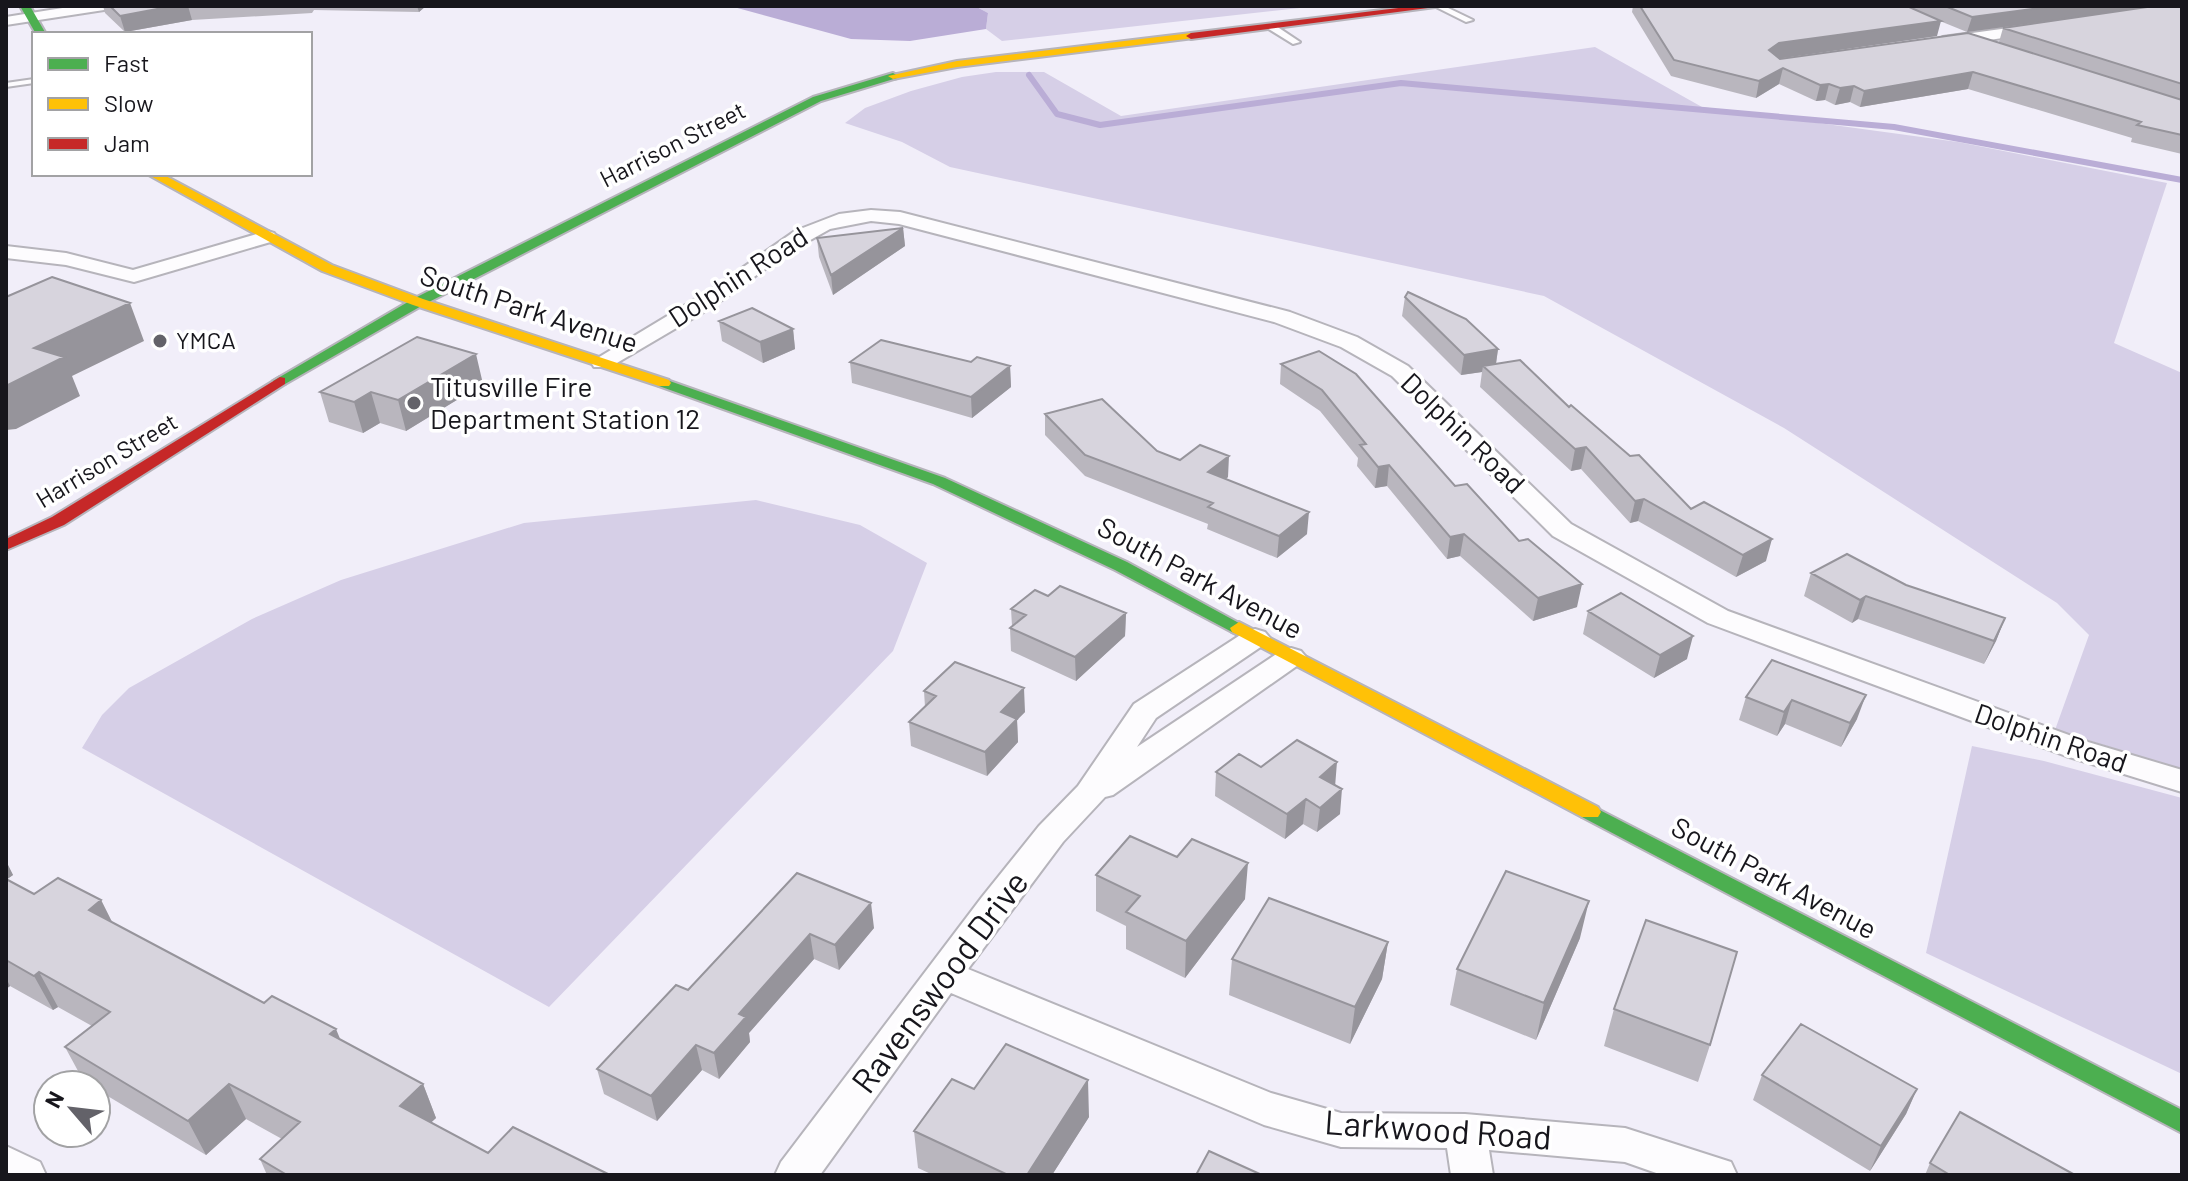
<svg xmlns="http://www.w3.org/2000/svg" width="2188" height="1181" viewBox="0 0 2188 1181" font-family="Barlow,sans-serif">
  <rect width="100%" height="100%" fill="#f1eef9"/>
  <path fill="#d6cfe7" d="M975,6H1318L1002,41L986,29L988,13Z
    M1595,47L1702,107L1958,142L2167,183L2114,343L2182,373V769L2055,730L2089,635L2057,603L1784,428L1544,296L950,167L902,142L845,123L865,108L911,91L962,77L996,72H1044L1121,116Z
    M756,500L860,525L927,563L893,651L549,1007L82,748L102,715L129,688L252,619L341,580L524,523Z
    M1972,746L2044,761L2182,798V1074L1926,953Z"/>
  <path fill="#baadd6" d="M730,6H975L988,13L986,29L910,41L851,39Z"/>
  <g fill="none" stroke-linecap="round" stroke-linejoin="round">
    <path stroke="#baadd6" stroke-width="6" d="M1029,75L1057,114L1100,125L1401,83L1894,127L2182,180"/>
    <defs>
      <path id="lane" d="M1434,6H1444L1473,20L1466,22Z
        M1267,24H1273L1300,42L1293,44L1267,28Z
        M34,79V83L6,87V83Z"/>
      <path id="street" d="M75,6H111L104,10L6,25V17Z
        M2037,24L2045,29L2042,32L1943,47L1935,42L1943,37Z
        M871,210L900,212L1290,312L1357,337L1408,366L1571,524L1728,611L2088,742L2182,770V792L2066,756L1708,623L1553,536L1392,376L1341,347L1274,322L899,224L871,221L830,229L789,252L712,307L610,367H594L591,362L712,289L795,231L839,214Z
        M267,231L274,233L277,237L274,241L134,282L66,265L6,258V246L66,253L133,270Z
        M1255,629L1265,632L1270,638L1265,644L1156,718L1137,747L1281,651L1291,648L1301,651L1306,657L1301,663L1113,795L1105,797L1063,842L968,969L1271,1093L1341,1113L1465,1114L1625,1128L1731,1162L1737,1175H1662L1625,1162L1489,1150L1493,1175H1451L1447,1148L1341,1147L1264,1125L951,993L820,1175H775L781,1162L982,897L1039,826L1078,786L1134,704L1245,632Z
        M6,1146L40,1162L46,1175H6Z"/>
      <path id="fast" d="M20,6H30L46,34H36Z
        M893,73L898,76L897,78L821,101L423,305L285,384H275L273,381L413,299L813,97Z
        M664,379L945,478L1127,562L1248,628L1239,634L1232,632L1115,570L933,484L659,386V380Z
        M1590,805L2182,1110V1133L1582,817L1579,812L1582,807Z"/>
      <path id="slow" d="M1191,33L1194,34V38L957,67L893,79L888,76L957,61Z
        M147,174H162L332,265L423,299L669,380L671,383L669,386H659L413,305L322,271Z
        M1239,622L1598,807L1601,812L1598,817H1582L1232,632L1230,628Z"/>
      <path id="jam" d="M1415,6H1443L1191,39L1186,36L1191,33Z
        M280,377L285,378V384L64,525L6,550V539L52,517Z"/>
    </defs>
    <use href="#lane" stroke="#b6b4bb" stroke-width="4"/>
    <use href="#street" stroke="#b6b4bb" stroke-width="4"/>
    <use href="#fast" stroke="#b6b4bb" stroke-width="4"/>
    <use href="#slow" stroke="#b6b4bb" stroke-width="4"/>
    <use href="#jam" stroke="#b6b4bb" stroke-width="4"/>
    <use href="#lane" fill="#fdfcfe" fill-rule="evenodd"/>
    <use href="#street" fill="#fdfcfe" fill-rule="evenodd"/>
    <use href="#fast" fill="#4caf50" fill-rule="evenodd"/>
    <use href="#slow" fill="#ffc107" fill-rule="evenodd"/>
    <use href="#jam" fill="#c62828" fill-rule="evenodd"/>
  </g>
  <path fill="#b9b6be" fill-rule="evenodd" d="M103,6H426L419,12L314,10L312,13L192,20L125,32L105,13Z
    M1633,6H2182V154L2131,142L2132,138L1968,89L1860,107L1850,102L1835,105L1825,100L1816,101L1779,84L1756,98L1671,76L1632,12ZM2070,18L2003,28L1999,42L1780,58L1937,36L1935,19L1967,32Z
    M903,228L905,246L833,295L819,257L817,238Z
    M1405,297L1498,349L1496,364L1569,407L1691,509L1766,561L1736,577L1638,521L1630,523L1581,469L1571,471L1480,387L1482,372L1461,375L1402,316Z
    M719,321L793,329L795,349L763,363L722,341Z
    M1319,351L1455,486L1577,607L1533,621L1460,556L1447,559L1387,486L1375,488L1357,466L1358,458L1320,411L1280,384L1281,364Z
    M850,362H971L1010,366L1011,387L972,418L852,383Z
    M483,384L406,431L380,423L363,433L329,422L320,392Z
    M1045,414L1157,451L1228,477L1226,479L1307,534L1277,558L1207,529L1208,524L1085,476L1045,435Z
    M1811,573L1906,585L2005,618L1996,641L1984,664L1858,619L1852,623L1804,596Z
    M1048,596L1126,613L1125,636L1076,681L1011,651L1010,628L1012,626L1011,609Z
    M1588,611L1687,659L1654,678L1583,634Z
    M1772,660L1857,719L1841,747L1785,724L1777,736L1739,720L1746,697Z
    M924,691L1025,712L1017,720L1018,742L987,776L911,746L909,722L925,707Z
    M1261,767L1335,785L1340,814L1317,832L1303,824L1285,839L1215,796L1216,772Z
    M6,861L13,875L7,879L34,894L101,900L112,922L264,1003L340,1040L423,1084L436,1118L431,1122L488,1153L610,1175H267L260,1159L282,1139L246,1119L206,1155L96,1089V1085H90L84,1082L65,1047L92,1026L58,1007L53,1010L10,986L6,989Z
    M797,873L874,928L839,970L814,959L749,1033L750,1042L719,1079L702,1070L657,1121L604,1094L597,1069L688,990Z
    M1096,875L1245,899L1185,978L1126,949V926L1096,911Z
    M1580,938L1536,1040L1450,1005L1457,969Z
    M1388,942L1382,979L1350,1044L1229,995L1232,959Z
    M1614,1009L1710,1045L1698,1082L1604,1046Z
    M1762,1075L1917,1089L1906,1114L1870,1171L1753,1100Z
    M974,1089L1089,1117L1052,1175H933L918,1168L914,1131Z
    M1930,1163L2075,1175H1925Z"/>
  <path fill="#96949b" d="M173,6H188L192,20L125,32L120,16Z
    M417,6H426L419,12Z
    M2054,6H2160L1967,32L1972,17Z
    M1941,21L1937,36L1776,59L1769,50L1779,43Z
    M1783,68L1779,84L1756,98L1759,81Z
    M1973,72L1968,89L1860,107L1864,91Z
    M1829,84L1825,100L1816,101L1820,85Z
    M1854,86L1850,102L1835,105L1840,88Z
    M903,228L905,246L833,295L831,275Z
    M130,303L144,341L72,376L80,396L16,429L6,430V386L34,348Z
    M793,329L795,349L763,363L760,342Z
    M1498,349L1495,370L1483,366L1482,372L1461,375L1464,355Z
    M476,354L483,384L406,431L398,400Z
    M1010,366L1011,387L972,418L971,397Z
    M371,392L380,423L363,433L354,402Z
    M1586,447L1581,469L1571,471L1575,449Z
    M1229,456L1228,477L1207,494L1208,472Z
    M1389,465L1387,486L1375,488L1378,467Z
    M1644,499L1638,521L1630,523L1635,501Z
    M1309,512L1307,534L1277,558L1279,536Z
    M1464,534L1460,556L1447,559L1450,537Z
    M1772,539L1766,561L1736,577L1743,555Z
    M1582,584L1577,607L1533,621L1538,598Z
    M1866,596L1858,619L1852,623L1860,600Z
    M1126,613L1125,636L1076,681L1075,657Z
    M2005,618L1996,641L1984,664L1994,641Z
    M1693,636L1687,659L1654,678L1660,655Z
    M1024,688L1025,712L1017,720L1018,742L987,776L985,752L1001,712Z
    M1866,695L1857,719L1841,747L1850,723Z
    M1792,700L1785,724L1777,736L1784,712Z
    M1337,762L1335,787L1320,777Z
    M1342,789L1340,814L1317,832L1320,808Z
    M1306,799L1303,824L1285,839L1287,814Z
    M6,861L13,875L6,880Z
    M1248,863L1245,899L1185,978L1186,941Z
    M101,900L118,934L89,910Z
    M1589,901L1580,938L1536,1040L1544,1003Z
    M871,903L874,928L839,970L835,945Z
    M810,934L814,959L749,1033L750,1042L719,1079L714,1053L739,1014Z
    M1388,942L1382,979L1350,1044L1355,1007Z
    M39,972L58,1007L53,1010L34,976Z
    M6,978L10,986L6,989Z
    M336,1029L350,1063L330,1034Z
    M696,1045L702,1070L657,1121L651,1096Z
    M1088,1080L1089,1117L1052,1175H1027Z
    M229,1084L246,1119L206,1155L188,1121Z
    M423,1084L436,1118L413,1140L400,1106Z
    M1917,1089L1906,1114L1870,1171L1881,1146Z"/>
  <path fill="#d7d4dd" stroke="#96949b" stroke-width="2" d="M110,6H173L120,16Z
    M1640,6H1907L1941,21L1779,43L1769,50L1780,59L1968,33L2182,100V135L2137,125L2141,122L1973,72L1864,91L1854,86L1840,88L1829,84L1820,85L1783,68L1759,81L1674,60Z
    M1945,6H2054L1972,17Z
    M2154,6H2182V84L2003,28Z
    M903,228L831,275L817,238Z
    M52,277L130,303L34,348L64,357L6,386V297Z
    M1408,292L1466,319L1498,349L1464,355L1405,297Z
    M752,308L793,329L760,342L719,321Z
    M417,337L476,354L398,400L371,392L354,402L320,392Z
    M881,340L971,362L977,357L1010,366L971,397L850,362Z
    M1319,351L1356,374L1455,486L1467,484L1519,541L1528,539L1582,584L1538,598L1464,534L1450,537L1389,465L1378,467L1360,445L1366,444L1322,390L1281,364Z
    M1520,360L1569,407L1571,405L1630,456L1639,455L1691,509L1704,502L1772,539L1743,555L1644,499L1635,501L1586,447L1575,449L1483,366Z
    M1102,399L1157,451L1180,460L1200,445L1229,456L1208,472L1309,512L1279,536L1208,507L1213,503L1085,455L1045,414Z
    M1847,554L1906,585L2005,618L1994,641L1866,596L1860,600L1811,573Z
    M1060,586L1126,613L1075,657L1010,628L1026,615L1011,609L1035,590L1048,596Z
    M1621,593L1693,636L1660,655L1588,611Z
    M1772,660L1866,695L1850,723L1792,700L1784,712L1746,697Z
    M955,662L1024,688L1001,712L1017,719L985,752L909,722L936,696L924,691Z
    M1297,740L1337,762L1320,777L1342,789L1320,808L1306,799L1287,814L1216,772L1239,754L1261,767Z
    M1130,836L1177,857L1192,839L1248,863L1186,941L1126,912L1140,896L1096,875Z
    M1506,871L1589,901L1544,1003L1457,969Z
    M797,873L871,903L835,945L810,934L739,1014L746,1017L714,1053L696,1045L651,1096L597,1069L676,985L688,990Z
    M58,878L101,900L89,910L264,1003L272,996L336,1029L330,1034L423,1084L400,1106L488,1153L513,1127L610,1175H287L260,1159L300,1122L229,1084L188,1121L65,1047L110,1012L39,972L34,976L6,960V879L34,894Z
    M1269,898L1388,942L1355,1007L1232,959Z
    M1646,920L1737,952L1710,1045L1614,1009Z
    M1801,1024L1917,1089L1881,1146L1762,1075Z
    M1006,1044L1088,1080L1027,1175H1008L914,1131L952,1079L974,1089Z
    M1960,1112L2075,1175H1950L1930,1163Z
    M1209,1151L1262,1175H1196Z"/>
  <g fill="#636269" stroke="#fff" stroke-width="3">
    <circle cx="160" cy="341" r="8"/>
    <circle cx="414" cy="403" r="8"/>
  </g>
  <g text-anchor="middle" stroke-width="7" stroke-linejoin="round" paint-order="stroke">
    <g font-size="24" fill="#17161c" stroke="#fff">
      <text transform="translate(673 145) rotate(-27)" y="8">Harrison Street</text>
      <text transform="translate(107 461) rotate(-31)" y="8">Harrison Street</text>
    </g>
    <g font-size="24" fill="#17161c" stroke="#fff" text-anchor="start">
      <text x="176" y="349">YMCA</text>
    </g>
    <g font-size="28" fill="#17161c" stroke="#fff">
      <text transform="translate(738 277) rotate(-33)" y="10">Dolphin Road</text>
      <text transform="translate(529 309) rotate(18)" y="10">South Park Avenue</text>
      <text transform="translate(1463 433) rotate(44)" y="10">Dolphin Road</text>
      <text transform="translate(1200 578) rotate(28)" y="10">South Park Avenue</text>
      <text transform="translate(2051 738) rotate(19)" y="10">Dolphin Road</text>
      <text transform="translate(1774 878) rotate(28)" y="10">South Park Avenue</text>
    </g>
    <g font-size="28" fill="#17161c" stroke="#fff" text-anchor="start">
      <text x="430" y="397">Titusville Fire<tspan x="430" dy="32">Department Station 12</tspan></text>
    </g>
    <g font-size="34" fill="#17161c" stroke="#fff">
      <text transform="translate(940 982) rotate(-53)" y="12">Ravenswood Drive</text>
      <text transform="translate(1438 1130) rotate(4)" y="12">Larkwood Road</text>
    </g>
  </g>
  <rect width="2188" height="1181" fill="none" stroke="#17161c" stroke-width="16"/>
  <rect x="32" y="32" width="280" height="144" fill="#ffffff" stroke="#a2a2a4" stroke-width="2"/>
  <rect x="48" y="58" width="40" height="12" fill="#4caf50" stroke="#a2a2a4" stroke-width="2"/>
  <text x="104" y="72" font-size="24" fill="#17161c">Fast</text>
  <rect x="48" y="98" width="40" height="12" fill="#ffc107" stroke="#a2a2a4" stroke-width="2"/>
  <text x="104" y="112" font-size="24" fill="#17161c">Slow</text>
  <rect x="48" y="138" width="40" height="12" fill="#c62828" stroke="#a2a2a4" stroke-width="2"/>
  <text x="104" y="152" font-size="24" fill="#17161c">Jam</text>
  <g transform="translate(72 1109) rotate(298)"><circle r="38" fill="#ffffff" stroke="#a2a2a4" stroke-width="2"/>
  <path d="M0-6L14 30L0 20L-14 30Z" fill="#636269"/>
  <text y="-12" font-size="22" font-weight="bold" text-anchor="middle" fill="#17161c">N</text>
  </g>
</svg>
